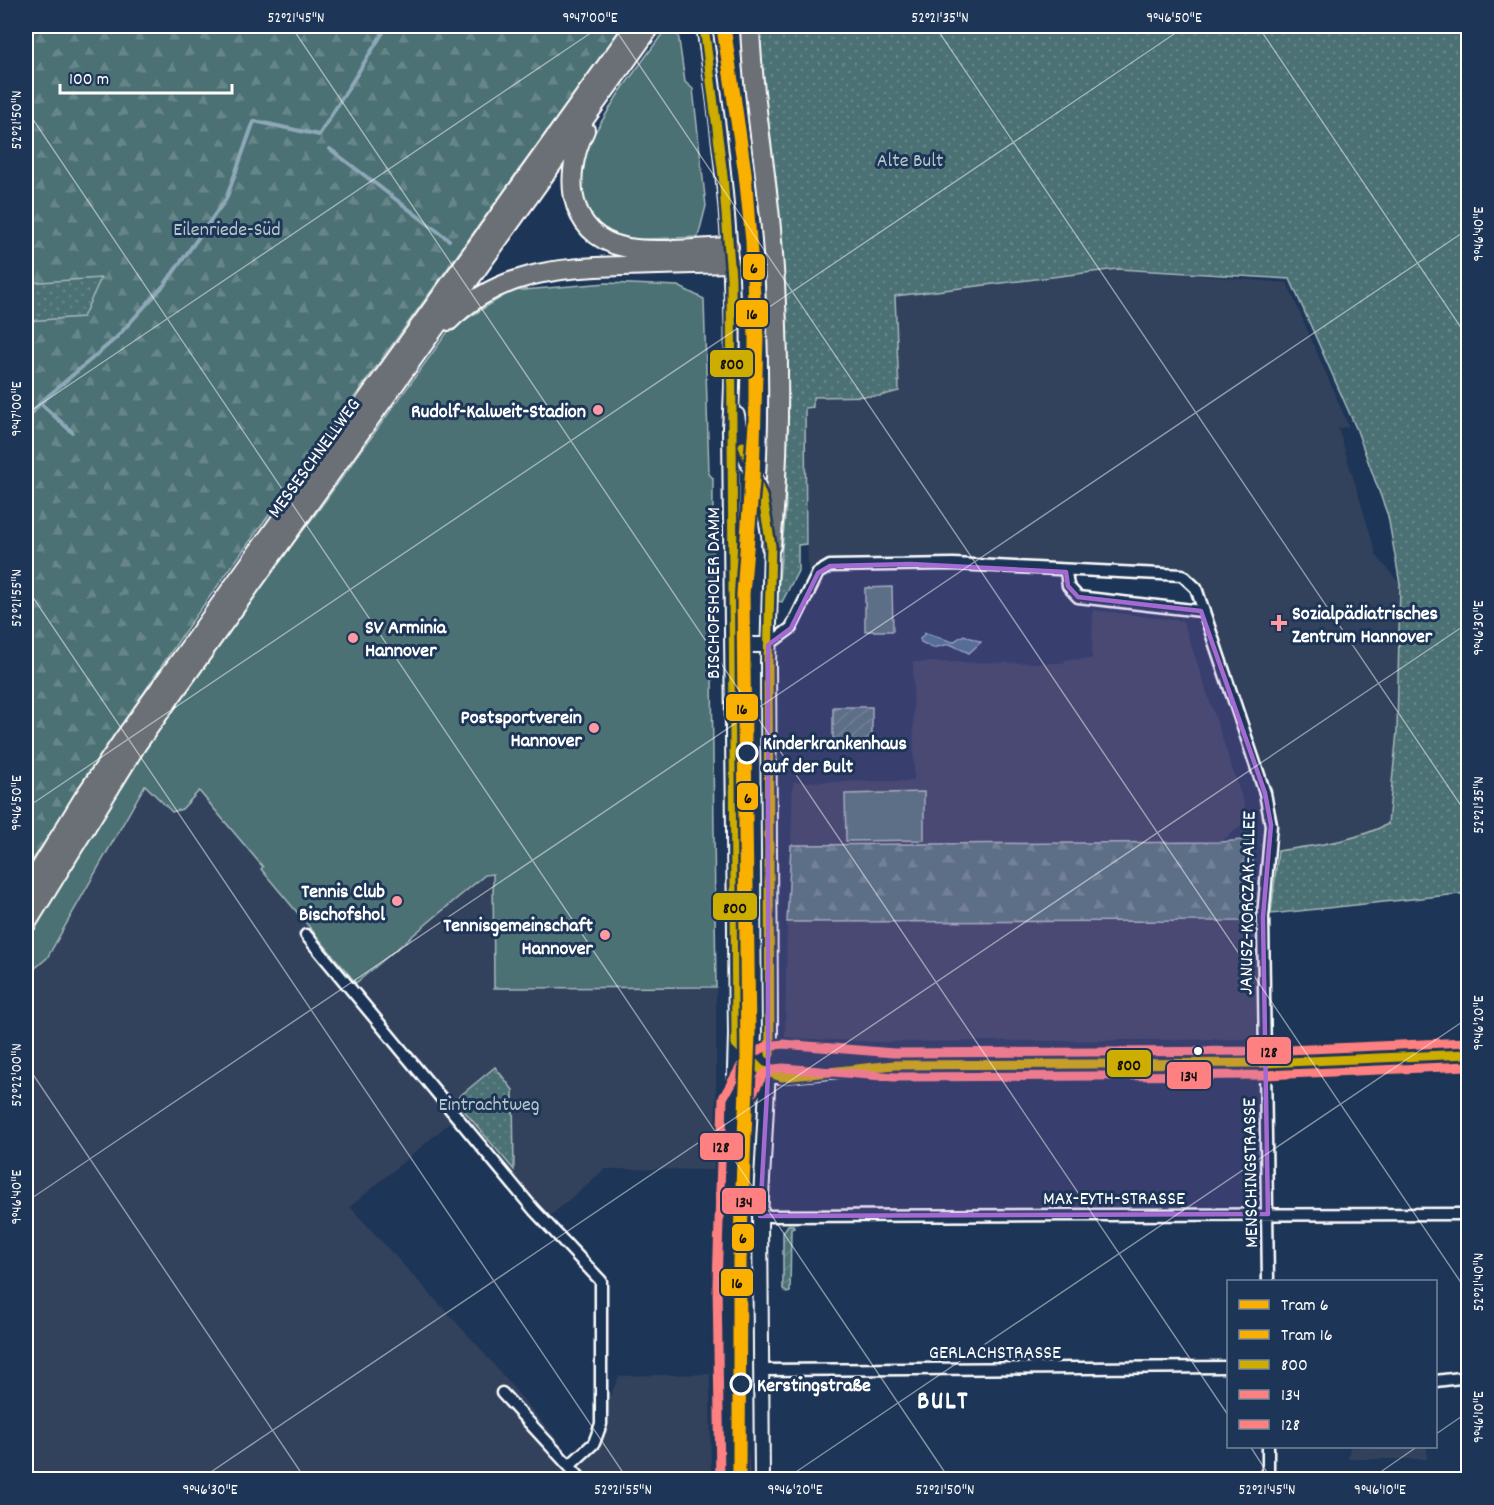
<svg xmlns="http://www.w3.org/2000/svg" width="1494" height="1505" viewBox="0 0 1494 1505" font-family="Dekko,sans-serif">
  <defs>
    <pattern id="forest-firs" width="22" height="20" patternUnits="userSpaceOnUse" patternTransform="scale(1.5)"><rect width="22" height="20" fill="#4c7174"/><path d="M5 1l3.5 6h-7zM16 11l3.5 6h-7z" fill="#678689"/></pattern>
    <pattern id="park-dots" width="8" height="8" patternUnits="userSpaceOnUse" patternTransform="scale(1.5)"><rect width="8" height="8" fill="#4c7174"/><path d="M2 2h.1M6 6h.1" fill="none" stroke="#678689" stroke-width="1.8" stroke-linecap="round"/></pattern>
    <pattern id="garden-furrows" width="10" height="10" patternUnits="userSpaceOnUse" patternTransform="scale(1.5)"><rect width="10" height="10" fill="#4c7174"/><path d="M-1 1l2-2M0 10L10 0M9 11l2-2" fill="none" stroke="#678689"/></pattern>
  </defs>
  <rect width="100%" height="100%" fill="#1d3557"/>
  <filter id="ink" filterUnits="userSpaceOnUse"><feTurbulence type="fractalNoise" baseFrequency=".0167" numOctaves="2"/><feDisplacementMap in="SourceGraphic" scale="12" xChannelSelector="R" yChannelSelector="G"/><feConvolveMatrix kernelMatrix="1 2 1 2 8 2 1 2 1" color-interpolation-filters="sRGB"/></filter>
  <g filter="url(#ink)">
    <path fill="#31425d" d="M1117,269L1287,283L1349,427L1338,428L1377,556L1400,584L1397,732L1388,824L1374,831L1320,847L1278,851L1277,806L1246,709L1203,588L1182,569L953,560L830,563L813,577L808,572L805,407H813V397L880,396L899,391L895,296Z
      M1093,610L1183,621L1249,819L1221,842L791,845L793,782L914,781L913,662L1064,663L1065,660L1092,659Z
      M145,785L172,812L182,809L198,790L264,867L261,870L356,982L485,874H493L494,988L716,987V1170L605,1169L543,1222L453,1120L350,1207L478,1346L571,1456L591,1440L619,1376L710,1374L711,1479L26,1480V976L47,958Z
      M1256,921V1039L881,1042L785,1038L787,922Z
      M1350,1447H1427V1459H1348Z"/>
    <path fill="#4c7174" stroke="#a6b8ba" stroke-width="1.5" d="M668,26H677L685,82L693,89L706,206L698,237L623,240L592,223L581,204V155L619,93Z
      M607,283L678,286L704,299L709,474L713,478L712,675L716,987L494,988L493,874L485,875L356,983L261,869L263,867L199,791L182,809L172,812L145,785L47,958L26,976V939L102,809L256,591L312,519L449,330L511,291Z
      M892,587L893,631H865V588Z
      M924,792V840L846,841L845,794Z"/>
    <path fill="url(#forest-firs)" stroke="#a6b8ba" stroke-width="1.5" d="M26,26H623L185,631L26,870Z
      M1252,839L1256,921L787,922L791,845L1221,842Z"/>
    <path fill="url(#park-dots)" stroke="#a6b8ba" stroke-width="1.5" d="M758,26H1468V893L1271,914L1278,851C1317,845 1352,842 1388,824L1397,732L1400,584L1388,516L1356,428L1290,279L1117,269L895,296L899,391L880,396L813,397V407L805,408L806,544L798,545V571L782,602L777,601L786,505L783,291Z
      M101,278L83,317L26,321V283Z
      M495,1067L513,1090L514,1170L455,1100Z"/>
    <path fill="url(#garden-furrows)" stroke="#a6b8ba" stroke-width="1.5" d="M833,707H872V743H833Z
      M788,1225H793L794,1228L791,1229L790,1292L787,1293L783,1289V1233Z"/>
    <path fill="#426e89" stroke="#8ea8b8" stroke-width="1.5" d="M925,633L953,642L964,635L981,642L969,653L950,644L933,648L921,642L920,639Z"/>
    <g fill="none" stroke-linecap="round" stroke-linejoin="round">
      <path stroke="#8ea8b8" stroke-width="4" d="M330,149L449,240
        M40,403L72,432
        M26,421L40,403L116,338L165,284L226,199L254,121L319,135L387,26"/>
      <defs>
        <path id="street" d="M1066,572L1068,586L1078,597L1201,611
          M768,645L791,628L818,573L830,566L953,564L1182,575L1196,588L1265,793L1271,825L1263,917L1268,1282
          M306,935L534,1210L601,1281V1424L594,1443L569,1466
          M760,1216L1468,1214
          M762,1370L1228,1367
          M1436,1381L1468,1377
          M502,1393L582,1480
          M1268,1480V1446"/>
        <path id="secondary" d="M704,26C724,158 739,294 730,428L736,1034L729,1284L732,1480
          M737,415L743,450L763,499L771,546L768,663L770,1034L760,1216L762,1480
          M732,645H768
          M736,1044L754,1066L775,1076L864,1068
          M736,1098C748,1075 755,1058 783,1056L894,1065L1265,1063L1468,1054"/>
        <path id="highway" d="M750,26C752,94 765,161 771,229C780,333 781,442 771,546
          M585,130C560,181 570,243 636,249C667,252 699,248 729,247
          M449,321C498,272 558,268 623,266C659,265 694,264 730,263
          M26,892L83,799L123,740L635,26
          M26,924L137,744L651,26"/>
      </defs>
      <use href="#street" stroke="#fff" stroke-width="15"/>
      <use href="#secondary" stroke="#fff" stroke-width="18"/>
      <use href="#highway" stroke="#fff" stroke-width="22"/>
      <use href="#street" stroke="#1d3557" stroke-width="10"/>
      <use href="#secondary" stroke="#1d3557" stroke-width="14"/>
      <use href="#highway" stroke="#6a7074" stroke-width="18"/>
      <defs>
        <path id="bus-1" d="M704,26L723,176L731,277L736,1044L761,1070L782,1077L894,1065L1265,1063L1468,1054
          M743,446L763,499L771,546L768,663L770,1054"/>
        <path id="bus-2" d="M744,1480L741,1284L747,1103L763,1075L774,1069L783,1068L894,1077L1265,1075L1468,1066"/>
        <path id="bus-3" d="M720,1480L717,1284L723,1098L746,1057L767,1046L783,1044L894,1053L1265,1051L1467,1042"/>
      </defs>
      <use href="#bus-1" stroke="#1d3557" stroke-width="14"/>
      <use href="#bus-2" stroke="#1d3557" stroke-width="14"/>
      <use href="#bus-3" stroke="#1d3557" stroke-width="14"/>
      <use href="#bus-1" stroke="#cdad00" stroke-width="9"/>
      <use href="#bus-2" stroke="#ff8080" stroke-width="9"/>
      <use href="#bus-3" stroke="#ff8080" stroke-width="9"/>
      <defs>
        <path id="tram-1" d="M726,26L747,172L759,337L755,481L745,594L751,1034L742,1261L741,1480"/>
        <path id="tram-2" d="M721,28L743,174L750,241L753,339V423L741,594L745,1064L737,1261V1480"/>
      </defs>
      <use href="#tram-1" stroke="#1d3557" stroke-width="14"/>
      <use href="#tram-2" stroke="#1d3557" stroke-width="14"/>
      <use href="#tram-1" stroke="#f9b000" stroke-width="9"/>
      <use href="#tram-2" stroke="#f9b000" stroke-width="9"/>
    </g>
  </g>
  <path fill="#a36bd2" fill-opacity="0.2" stroke="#a36bd2" stroke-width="4.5" stroke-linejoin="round" d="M911,564L1066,572L1068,586L1078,597L1201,611L1265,793L1271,825L1263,917L1268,1214L760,1216L768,1075V645L791,628L818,573L830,566Z"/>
  <path fill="none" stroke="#fff" stroke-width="1.5" stroke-opacity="0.45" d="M291,26L1228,1415M613,26L1468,1293M935,26L1468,816M1258,26L1468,338M26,109L950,1480M26,414L601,26M26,587L628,1480M26,808L1186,26M26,1064L306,1480M26,1202L1468,229M1436,1434L1468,1412M1250,1446L1272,1480M199,1480L1468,623M784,1480L1468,1018M1369,1480L1418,1446"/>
  <g fill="#ff9aa2" stroke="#1d3557" stroke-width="2">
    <circle cx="598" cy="410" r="6"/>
    <path d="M1276 614h6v6h6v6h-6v6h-6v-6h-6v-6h6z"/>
    <circle cx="353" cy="638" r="6"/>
    <circle cx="594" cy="728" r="6"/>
    <circle cx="397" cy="901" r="6"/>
    <circle cx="605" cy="935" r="6"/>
  </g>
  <g fill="#1d3557" stroke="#fff" stroke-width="3">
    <circle cx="747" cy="753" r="10"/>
    <circle cx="741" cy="1384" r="10"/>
  </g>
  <circle fill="#fff" stroke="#1d3557" stroke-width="2" cx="1198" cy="1051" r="5"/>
  <g text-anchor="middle" stroke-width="6" stroke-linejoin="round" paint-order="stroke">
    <g font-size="20" fill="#b7c6c7" stroke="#1d3557">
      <text x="910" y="166">Alte Bult</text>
      <text x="227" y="235">Eilenriede-Süd</text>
      <text x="489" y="1110">Eintrachtweg</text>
    </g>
    <g font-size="20" font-weight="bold" fill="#fff" stroke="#1d3557" text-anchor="end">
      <text x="586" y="417">Rudolf-Kalweit-Stadion</text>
      <text x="1292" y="619" text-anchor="start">Sozialpädiatrisches<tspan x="1292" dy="23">Zentrum Hannover</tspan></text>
      <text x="365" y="633" text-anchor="start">SV Arminia<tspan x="365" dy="23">Hannover</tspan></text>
      <text x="582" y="723">Postsportverein<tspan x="582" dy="23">Hannover</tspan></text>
      <text x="385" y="897">Tennis Club<tspan x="385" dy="23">Bischofshol</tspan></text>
      <text x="593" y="931">Tennisgemeinschaft<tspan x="593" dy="23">Hannover</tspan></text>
    </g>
    <g font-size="20" fill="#fff" stroke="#1d3557">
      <text transform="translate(313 457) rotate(-54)" y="7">MESSESCHNELLWEG</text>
      <text transform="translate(712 593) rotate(-90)" y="7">BISCHOFSHOLER DAMM</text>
      <text transform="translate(1246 903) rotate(-89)" y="7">JANUSZ-KORCZAK-ALLEE</text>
      <text transform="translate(1249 1173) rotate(-91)" y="7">MENSCHINGSTRASSE</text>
      <text x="1114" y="1204">MAX-EYTH-STRASSE</text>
      <text x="995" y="1358">GERLACHSTRASSE</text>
    </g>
    <g font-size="20" font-weight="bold" fill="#fff" stroke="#1d3557" text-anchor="start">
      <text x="763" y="749">Kinderkrankenhaus<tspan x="763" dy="23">auf der Bult</tspan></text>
      <text x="757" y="1391">Kerstingstraße</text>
    </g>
    <g font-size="26" font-weight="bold" letter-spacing="1.5" fill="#fff" stroke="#1d3557">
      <text x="943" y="1408">BULT</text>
    </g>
  </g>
  <g stroke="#1d3557" stroke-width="2">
    <rect x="742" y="253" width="24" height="28" rx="6" fill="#f9b000"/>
    <rect x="735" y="299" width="34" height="29" rx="6" fill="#f9b000"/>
    <rect x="709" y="349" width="45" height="29" rx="6" fill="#cdad00"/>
    <rect x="725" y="693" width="34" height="29" rx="6" fill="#f9b000"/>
    <rect x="736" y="782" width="23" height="29" rx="6" fill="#f9b000"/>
    <rect x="712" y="892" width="46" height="29" rx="6" fill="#cdad00"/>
    <rect x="1246" y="1036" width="46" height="29" rx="6" fill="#ff8080"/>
    <rect x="1106" y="1049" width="46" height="29" rx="6" fill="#cdad00"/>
    <rect x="1166" y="1061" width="46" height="29" rx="6" fill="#ff8080"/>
    <rect x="699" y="1132" width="45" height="29" rx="6" fill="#ff8080"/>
    <rect x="721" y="1187" width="46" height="28" rx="6" fill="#ff8080"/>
    <rect x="731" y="1223" width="24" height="29" rx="6" fill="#f9b000"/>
    <rect x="720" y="1268" width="34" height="29" rx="6" fill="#f9b000"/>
  </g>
  <g font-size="16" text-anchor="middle" font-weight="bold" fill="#111">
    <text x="754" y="273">6</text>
    <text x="752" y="319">16</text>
    <text x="732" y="369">800</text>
    <text x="742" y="714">16</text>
    <text x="748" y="803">6</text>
    <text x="735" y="913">800</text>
    <text x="1269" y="1057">128</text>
    <text x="1129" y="1070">800</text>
    <text x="1189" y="1081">134</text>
    <text x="721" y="1152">128</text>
    <text x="744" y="1207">134</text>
    <text x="743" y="1243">6</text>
    <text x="737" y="1288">16</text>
  </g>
  <rect width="1494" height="1505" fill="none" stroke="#1d3557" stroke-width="66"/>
  <rect x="1227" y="1280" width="210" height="168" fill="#1d3557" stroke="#77869a" stroke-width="1.5"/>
  <rect x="1239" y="1300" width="30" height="9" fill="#f9b000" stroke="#77869a" stroke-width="1.5"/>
  <text x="1281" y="1310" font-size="18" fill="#ffffff">Tram 6</text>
  <rect x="1239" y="1330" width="30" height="9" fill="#f9b000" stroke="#77869a" stroke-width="1.5"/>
  <text x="1281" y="1340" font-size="18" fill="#ffffff">Tram 16</text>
  <rect x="1239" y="1360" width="30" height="9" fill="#cdad00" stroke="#77869a" stroke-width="1.5"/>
  <text x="1281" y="1370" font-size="18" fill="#ffffff">800</text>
  <rect x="1239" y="1390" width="30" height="9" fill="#ff8080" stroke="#77869a" stroke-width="1.5"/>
  <text x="1281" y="1400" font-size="18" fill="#ffffff">134</text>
  <rect x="1239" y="1420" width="30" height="9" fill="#ff8080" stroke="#77869a" stroke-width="1.5"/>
  <text x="1281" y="1430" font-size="18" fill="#ffffff">128</text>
  <path d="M60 84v9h172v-9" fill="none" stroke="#ffffff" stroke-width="3"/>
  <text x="69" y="84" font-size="18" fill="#ffffff" stroke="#1d3557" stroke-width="4.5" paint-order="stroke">100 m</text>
  <rect x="33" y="33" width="1428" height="1439" fill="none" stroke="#fff" stroke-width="2"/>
  <g font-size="15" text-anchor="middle" fill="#fff">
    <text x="296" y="22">52°21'45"N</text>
    <text x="590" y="22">9°47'00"E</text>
    <text x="940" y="22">52°21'35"N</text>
    <text x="1174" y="22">9°46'50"E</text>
    <text transform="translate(16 120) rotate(-90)" y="5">52°21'50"N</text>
    <text transform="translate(1478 234) rotate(-90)" y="5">9°46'40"E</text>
    <text transform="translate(16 409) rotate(-90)" y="5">9°47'00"E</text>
    <text transform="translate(16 598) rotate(-90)" y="5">52°21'55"N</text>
    <text transform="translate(1478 628) rotate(-90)" y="5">9°46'30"E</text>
    <text transform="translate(16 803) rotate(-90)" y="5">9°46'50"E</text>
    <text transform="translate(1478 805) rotate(-90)" y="5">52°21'35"N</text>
    <text transform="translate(1478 1023) rotate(-90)" y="5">9°46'20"E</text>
    <text transform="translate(16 1075) rotate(-90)" y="5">52°22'00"N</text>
    <text transform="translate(16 1197) rotate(-90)" y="5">9°46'40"E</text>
    <text transform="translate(1478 1282) rotate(-90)" y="5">52°21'40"N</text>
    <text transform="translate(1478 1417) rotate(-90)" y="5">9°46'10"E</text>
    <text x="210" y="1494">9°46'30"E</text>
    <text x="623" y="1494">52°21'55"N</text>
    <text x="795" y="1494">9°46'20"E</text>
    <text x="945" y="1494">52°21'50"N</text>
    <text x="1267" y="1494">52°21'45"N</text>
    <text x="1380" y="1494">9°46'10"E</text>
  </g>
</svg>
